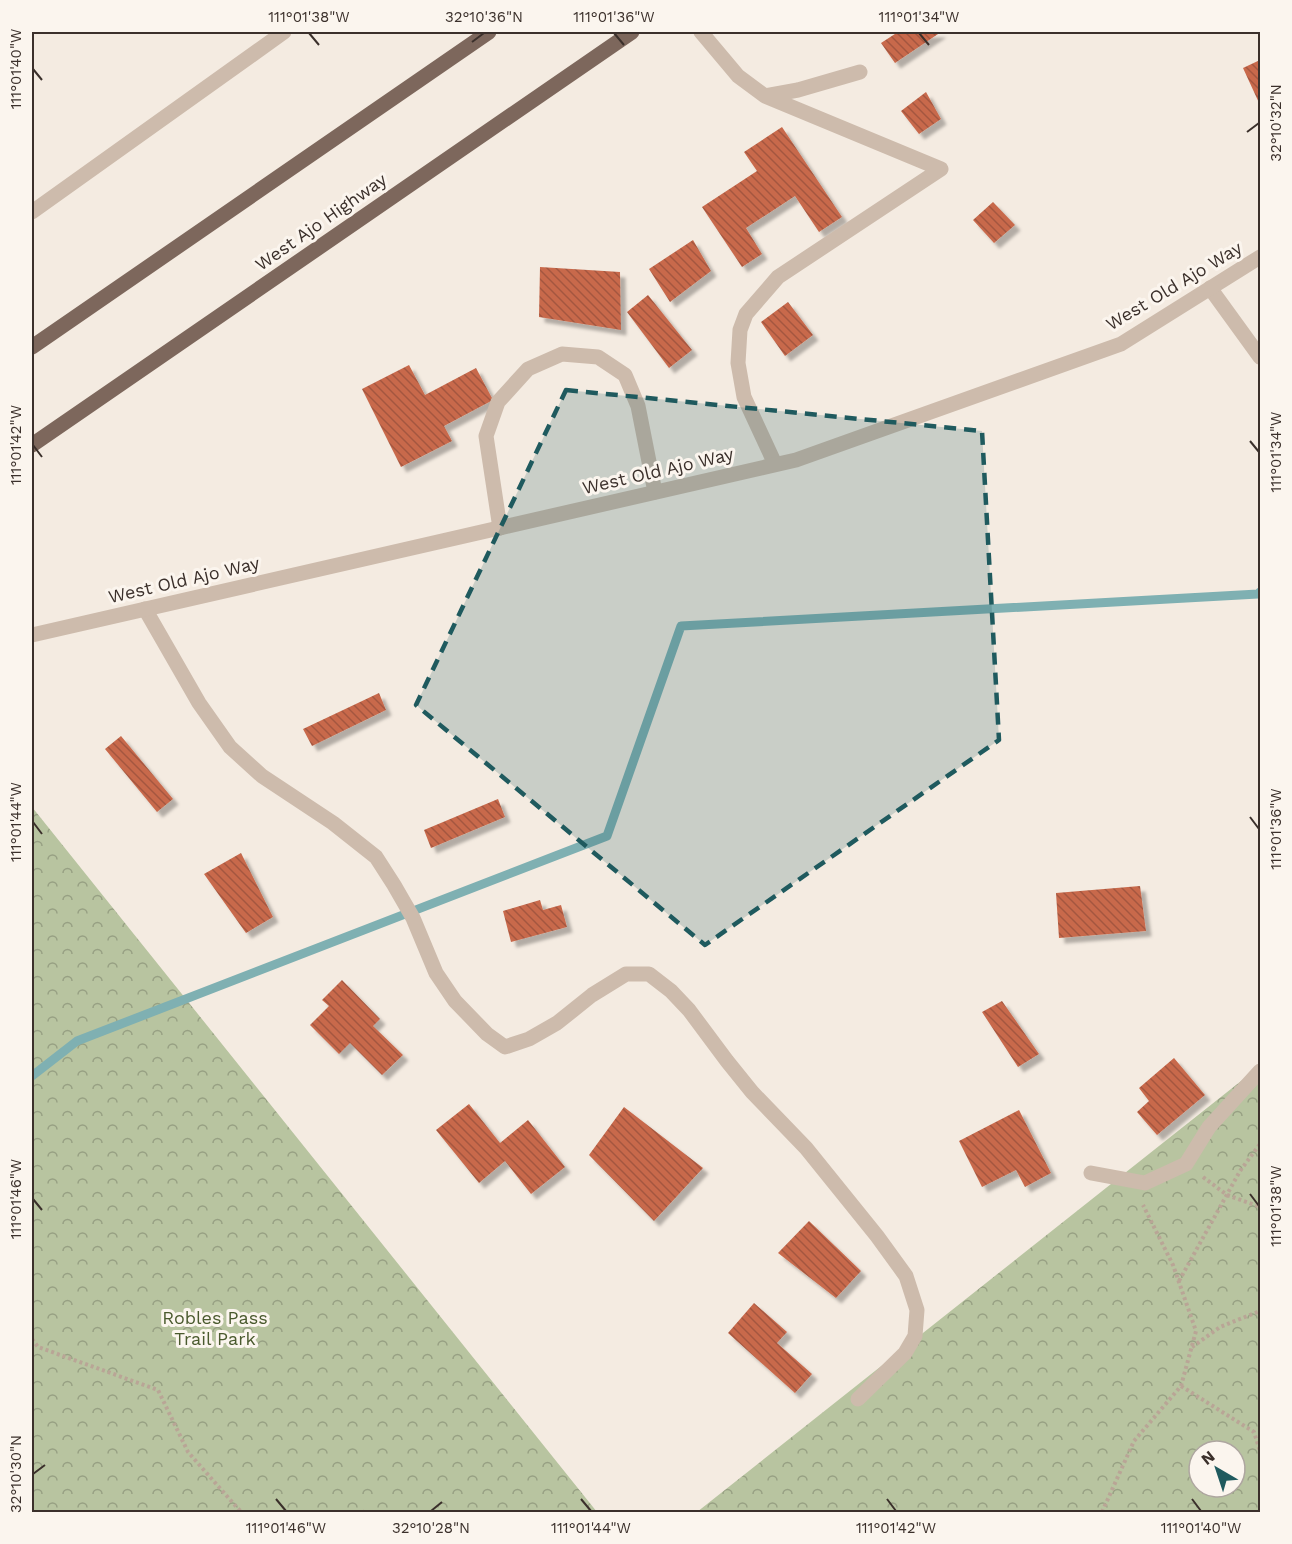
<svg xmlns="http://www.w3.org/2000/svg" width="1292" height="1544" viewBox="0 0 1292 1544" font-family="'Work Sans',sans-serif">
  <defs>
    <pattern id="forest-crowns" width="20" height="18" patternUnits="userSpaceOnUse" patternTransform="scale(1.5)"><rect width="20" height="18" fill="#b8c4a0"/><path d="M2 6a3 3 0 1 1 6 0M12 15a3 3 0 1 1 6 0" fill="none" stroke="#97a083"/></pattern>
    <pattern id="building-back-hatch" width="6" height="6" patternUnits="userSpaceOnUse" patternTransform="scale(1.5)"><rect width="6" height="6" fill="#c8694b"/><path d="M-1 5l2 2M0 0l6 6M5-1l2 2" fill="none" stroke="#a4573f"/></pattern>
    <filter id="shadow"><feDropShadow dx="5.5" dy="5.5" stdDeviation="1.5" flood-color="#0004"/></filter>
  </defs>
  <rect width="100%" height="100%" fill="#f4ebe1"/>
  <path fill="url(#forest-crowns)" fill-rule="evenodd" d="M32,807L597,1512H32Z
    M1260,1066V1512H697ZM1199,1451H1235V1487H1199Z"/>
  <g fill="none" stroke-linecap="round" stroke-linejoin="round">
    <path stroke="#7fb0b2" stroke-width="9" d="M32,1076L77,1041L607,836L681,626L1258,594L1260,592"/>
  </g>
  <path fill="url(#building-back-hatch)" filter="url(#shadow)" d="M898,32H941L895,63L881,43Z
    M1260,60V105L1243,68Z
    M926,92L941,119L919,134L901,111Z
    M782,127L842,217L819,232L795,196L746,228L762,254L742,267L702,207L757,171L744,152Z
    M993,202L1015,225L994,243L973,220Z
    M693,240L711,271L670,302L649,269Z
    M540,267L620,272L621,330L539,317Z
    M648,295L692,350L669,368L627,312Z
    M788,302L813,335L785,356L761,322Z
    M409,365L425,395L476,368L493,400L444,426L452,441L401,467L362,389Z
    M379,693L386,710L312,746L303,729Z
    M121,736L173,799L157,812L105,749Z
    M498,799L505,817L431,848L424,830Z
    M241,853L273,917L246,933L204,874Z
    M1140,886L1146,931L1059,938L1056,893Z
    M540,900L543,910L561,905L567,927L511,942L503,911Z
    M342,980L380,1019L373,1026L403,1055L382,1075L350,1043L339,1054L310,1025L329,1006L322,1000Z
    M1002,1001L1039,1054L1018,1067L982,1012Z
    M1174,1058L1205,1095L1157,1135L1137,1112L1149,1101L1139,1088Z
    M469,1104L500,1143L528,1120L565,1167L531,1194L505,1161L479,1183L436,1130Z
    M624,1107L703,1168L654,1221L589,1155Z
    M1019,1110L1051,1173L1025,1187L1016,1170L982,1187L959,1141Z
    M809,1221L861,1271L836,1298L778,1253Z
    M754,1303L787,1332L777,1343L812,1374L795,1393L728,1333Z"/>
  <g fill="none" stroke-linecap="round" stroke-linejoin="round">
    <path stroke="#b9a596" stroke-width="4" stroke-dasharray="3 3" stroke-linecap="butt" d="M1203,1177L1227,1195L1258,1206L1260,1208
      M1179,1281L1240,1171L1260,1144
      M32,1339L38,1347L158,1390L188,1452L241,1512
      M1192,1347L1220,1327L1260,1311
      M1181,1386L1254,1432L1260,1451
      M364,1512L365,1511
      M1102,1512L1134,1441L1181,1386L1196,1331L1173,1265L1143,1205"/>
    <path stroke="#cdbbac" stroke-width="15" d="M701,32L738,76L765,96L798,90L860,72
      M765,96L941,169L778,277L746,314L740,330L738,363L744,397L775,464
      M32,212L284,32
      M1210,288L1260,357
      M500,528L486,436L498,402L528,369L562,354L598,357L625,375L638,406L655,492
      M145,609L199,703L230,747L262,776L333,823L376,857L394,885L413,918L436,973L455,1001L487,1034L505,1047L529,1039L557,1023L592,995L626,974H649L671,991L689,1010L727,1061L752,1092L806,1148L877,1236L906,1276L917,1310L915,1336L905,1353L858,1399
      M1091,1173L1145,1183L1186,1164L1209,1127L1260,1071"/>
    <path stroke="#cdbbac" stroke-width="15" d="M32,635L796,460L1121,344L1260,257"/>
    <path stroke="#7d675c" stroke-width="15" d="M32,347L489,32
      M32,445L632,32"/>
  </g>
  <path fill="#1f5a5e" fill-opacity="0.2" stroke="#1f5a5e" stroke-width="4.5" stroke-dasharray="12 8" stroke-linejoin="round" d="M566,390L982,431L999,740L705,945L416,705Z"/>
  <path fill="none" stroke="#3b302b" stroke-width="2" d="M309,33L319,45M614,33L624,45M919,33L929,45M472,42L484,33M33,69L42,80M1247,132L1259,123M1250,441L1259,452M33,445L42,457M1250,817L1259,829M33,822L42,834M1250,1194L1259,1206M33,1199L42,1210M33,1474L45,1465M276,1499L286,1511M581,1499L591,1511M887,1499L896,1511M1192,1499L1201,1511M431,1511L442,1502"/>
  <g text-anchor="middle" stroke-width="6" stroke-linejoin="round" paint-order="stroke">
    <g font-size="18" fill="#3b302b" stroke="#fbf5ee">
      <text transform="translate(321 222) rotate(-35)" y="6">West Ajo Highway</text>
      <text transform="translate(1174 286) rotate(-31)" y="6">West Old Ajo Way</text>
      <text transform="translate(658 471) rotate(-13)" y="6">West Old Ajo Way</text>
      <text transform="translate(184 580) rotate(-13)" y="6">West Old Ajo Way</text>
    </g>
    <g font-size="18" fill="#4a5a2e" stroke="#fbf5ee">
      <text x="215" y="1324">Robles Pass<tspan x="215" dy="21">Trail Park</tspan></text>
    </g>
  </g>
  <rect width="1292" height="1544" fill="none" stroke="#fbf5ee" stroke-width="66"/>
  <g transform="translate(1217 1469) rotate(321)"><circle r="28" fill="#fbf5ee" stroke="#aea6a0" stroke-width="1.5"/>
  <path d="M0-4.5L10 22L0 15L-10 22Z" fill="#1f5a5e"/>
  <text y="-9" font-size="16" font-weight="bold" text-anchor="middle" fill="#3b302b">N</text>
  </g>
  <rect x="33" y="33" width="1226" height="1478" fill="none" stroke="#3b302b" stroke-width="2"/>
  <g font-size="15" text-anchor="middle" fill="#3b302b">
    <text x="309" y="22">111°01'38"W</text>
    <text x="484" y="22">32°10'36"N</text>
    <text x="614" y="22">111°01'36"W</text>
    <text x="919" y="22">111°01'34"W</text>
    <text transform="translate(16 69) rotate(-90)" y="5">111°01'40"W</text>
    <text transform="translate(1276 123) rotate(-90)" y="5">32°10'32"N</text>
    <text transform="translate(16 445) rotate(-90)" y="5">111°01'42"W</text>
    <text transform="translate(1276 452) rotate(-90)" y="5">111°01'34"W</text>
    <text transform="translate(16 822) rotate(-90)" y="5">111°01'44"W</text>
    <text transform="translate(1276 829) rotate(-90)" y="5">111°01'36"W</text>
    <text transform="translate(16 1199) rotate(-90)" y="5">111°01'46"W</text>
    <text transform="translate(1276 1206) rotate(-90)" y="5">111°01'38"W</text>
    <text transform="translate(16 1474) rotate(-90)" y="5">32°10'30"N</text>
    <text x="286" y="1533">111°01'46"W</text>
    <text x="431" y="1533">32°10'28"N</text>
    <text x="591" y="1533">111°01'44"W</text>
    <text x="896" y="1533">111°01'42"W</text>
    <text x="1201" y="1533">111°01'40"W</text>
  </g>
</svg>
